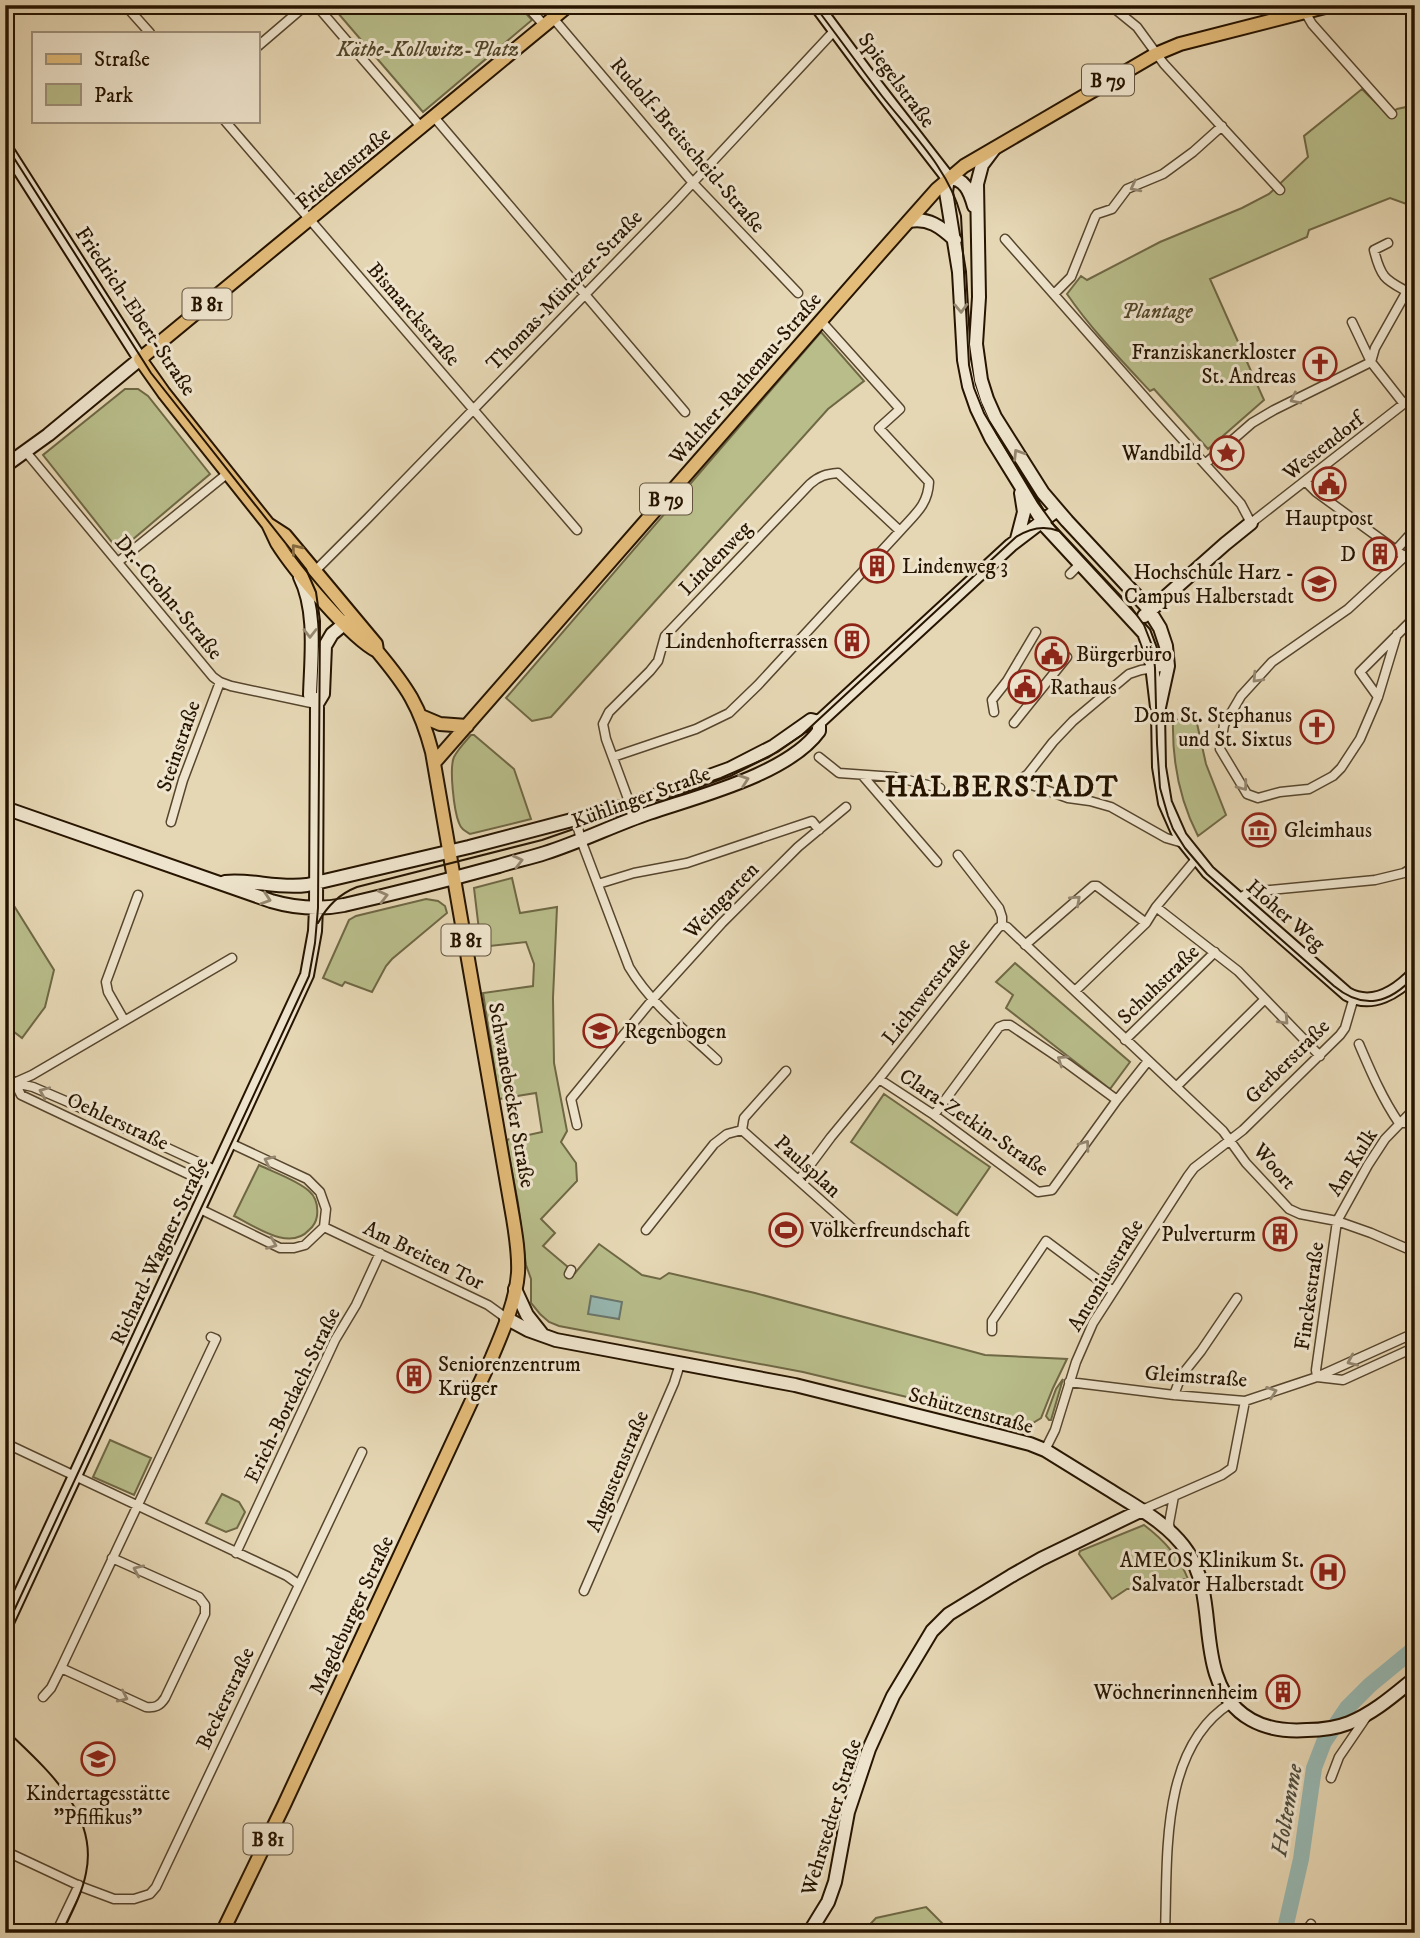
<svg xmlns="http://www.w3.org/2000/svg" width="1420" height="1938" viewBox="0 0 1420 1938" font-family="'IM FELL DW Pica',serif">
  <rect width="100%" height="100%" fill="#e6d7b4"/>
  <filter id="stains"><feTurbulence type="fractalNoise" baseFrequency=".00286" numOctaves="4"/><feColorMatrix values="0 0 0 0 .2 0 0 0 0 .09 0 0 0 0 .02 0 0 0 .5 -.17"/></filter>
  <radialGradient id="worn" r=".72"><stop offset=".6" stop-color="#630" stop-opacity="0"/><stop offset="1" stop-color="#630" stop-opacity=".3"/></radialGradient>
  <path fill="#b8bd8a" stroke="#6f6845" stroke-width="2" d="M331,5H518L532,20L423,112Z
    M1362,89L1388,115L1397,109L1415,105V207L1390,198L1309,230L1307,237L1210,279L1264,400L1208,449L1154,389L1150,391C1121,360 1091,329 1067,294L1081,276L1087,280L1160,242L1242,208L1269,194L1308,157L1304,136Z
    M821,332L864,381L828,409L551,717L532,721L506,698Z
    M125,389H138L148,396L210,474L119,551L43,455Z
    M1196,719L1206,764L1226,815L1198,836C1179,799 1172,761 1173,720Z
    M471,735H474L514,769L531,819L470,834C465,831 461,829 459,823C454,811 449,768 454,757C458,749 465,742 471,735Z
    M512,878L520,913L557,907L553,998L554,1063L567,1131L561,1142L576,1163L577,1181L541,1219L555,1233L543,1246L575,1273L599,1244L642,1275L660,1279L669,1273L755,1293L985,1355L1067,1359L1053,1388L1041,1418L1023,1429L911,1398L803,1372L559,1326L549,1322L540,1314L531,1303V1279L526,1265L518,1203L506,1140L542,1132L536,1093L499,1099L483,993L533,986L534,964L526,942L481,947L474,888Z
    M426,899L438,901L445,906L447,913L392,959L386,966L372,992L345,982L342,986L323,978L349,920L356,916Z
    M11,901L54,970L45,1007L22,1038L5,1025V910Z
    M1015,963L1130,1062L1110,1089L1006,1008L1013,995L996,982Z
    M884,1094L990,1167L957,1215L851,1142Z
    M259,1165C273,1172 297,1180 309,1191C316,1197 318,1207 317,1216C316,1222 314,1226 309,1230C289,1252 255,1226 234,1216Z
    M1063,1379L1051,1420H1049L1046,1416L1056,1389Z
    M110,1440L151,1458L134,1495L93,1477Z
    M222,1494L239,1502L245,1512L237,1528L226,1532L206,1523Z
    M1144,1525C1164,1540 1179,1556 1188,1579L1167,1581L1161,1584L1158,1580L1134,1592L1131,1589H1127L1112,1599L1079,1554L1080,1551Z
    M926,1907L942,1923L915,1933H862L876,1918Z"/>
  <path fill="#97b8b2" stroke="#6a766b" stroke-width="2" d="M591,1296L622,1302L619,1319L588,1314Z"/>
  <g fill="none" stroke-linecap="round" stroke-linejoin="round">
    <path stroke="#97b8b2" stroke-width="16" d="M1284,1933L1301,1859L1314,1768L1324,1742L1347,1708L1370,1685L1415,1648"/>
    <defs>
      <path id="street" d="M125,5L150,33
        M316,5L421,127
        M526,5L544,25
        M1110,5L1137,27L1164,64L1280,190
        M1305,12L1312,24L1392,114
        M553,18L693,183L798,293
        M257,47L306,5
        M434,117L685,412
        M225,121L577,530
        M1005,239L1155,409L1241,504L1251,523L1415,395
        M1388,243L1374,250C1382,283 1388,280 1415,296
        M1054,294L1071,277L1095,217L1097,214L1112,209L1127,189L1163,174L1193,152L1222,126
        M1352,322L1371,362L1404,404
        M1371,362L1375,348L1407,291
        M26,452L213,677L220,682L231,686L316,704
        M1205,464L1252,423L1274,410L1371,362
        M1306,482L1316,492L1404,556
        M1396,550L1415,529
        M118,562L228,473
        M315,571L368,518L673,204L835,30
        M1070,574L1080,564
        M1397,634L1378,697L1360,739L1341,768L1333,776L1309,789L1280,792L1258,798L1247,794L1220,749L1224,725L1241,696L1272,662L1348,609L1415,547
        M1378,697L1360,672L1415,617
        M994,712L992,700L1007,681L1036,632
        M1014,723L1067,657
        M613,757L696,729L729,713L758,685L900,531C915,514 928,505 929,482L879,428L900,409L821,321
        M819,757L839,773L895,777L940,788
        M862,775L937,862
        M1018,781L1028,774L1053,742L1073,721L1129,674L1141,670L1168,666
        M1022,786L1029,784L1068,798L1090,801L1111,807L1166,838L1183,843
        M633,819L627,796L606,739L603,724L609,712L650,671L658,661L665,636L810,484C819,476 826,474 838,473L900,531
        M576,820L581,840L629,967C651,1004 686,1031 717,1060
        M171,822L183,780L220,682
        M958,855L999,908L1002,917V925L1007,927L1223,1131L1246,1163L1289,1209L1300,1214L1337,1221L1371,1233L1415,1252
        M598,884L634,873L687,863L812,821L819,830
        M1238,899L1250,892L1375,880L1404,873L1415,866
        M1156,907L1196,859
        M1025,945L1093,886H1097L1146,923L1156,907L1238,971L1320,1056
        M1075,991L1146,923
        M124,1020L108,992L106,982L138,895
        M1125,1040L1215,952
        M1359,1044C1371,1072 1382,1098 1399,1123
        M5,1076L15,1083L21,1095L211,1185
        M879,1079L934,1115L1038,1192L1052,1190L1117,1100L1148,1061
        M15,1083L33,1087L68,1102L217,1171
        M5,1087L32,1075L232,958
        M1176,1087L1265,999
        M934,1115L999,1027L1004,1025H1010L1068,1064L1117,1100
        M1399,1123H1415
        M577,1125L571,1099L653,999L722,923L798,847L846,807
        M742,1130L744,1118L786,1071
        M799,1180L831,1137L879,1079L998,928L1002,925
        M200,1209L280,1248H294L305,1245L324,1227L326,1209L320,1192L307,1179L230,1143
        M324,1227L488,1305L506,1318
        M646,1230L714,1144L727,1134L742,1130L852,1228
        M569,1274L571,1270
        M992,1331V1321L1046,1241L1113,1291
        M1415,1337L1410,1335L1317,1377L1343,1380L1411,1349L1415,1345
        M1069,1382L1174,1395L1245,1401L1317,1377L1316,1370L1337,1221L1368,1165L1385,1139L1415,1108
        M1174,1395L1181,1376L1201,1351L1237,1298
        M5,1443L287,1576L298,1584
        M1045,1450L1055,1430L1076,1362L1093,1323L1188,1176L1194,1168L1243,1130L1340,1035L1345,1028L1354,997
        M1142,1510L1222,1475L1232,1468L1245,1401
        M1170,1531L1169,1523L1174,1496
        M236,1553L335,1340L356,1305L380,1253
        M584,1591L674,1383L680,1364
        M61,1668L146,1707C155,1708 160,1706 165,1698L205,1614V1605L199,1597L112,1558
        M43,1697L51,1688L61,1668L216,1339L211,1337
        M1331,1778L1339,1757L1367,1716
        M5,1851L82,1887L114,1899H134L150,1894L156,1887L362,1452
        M56,1933L79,1885
        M1165,1933C1168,1858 1159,1748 1231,1703
        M1305,1933L1311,1924"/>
      <path id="secondary" d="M816,5L865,71L948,178
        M5,147L140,359L48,435L5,466
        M994,149L982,165L977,184L979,297L976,344L981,380L987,399L995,417L1043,493L1067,521L1147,607L1160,628L1166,646L1168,666L1158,712L1159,767L1165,803L1180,837L1208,872L1347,994C1372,1008 1397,992 1415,973
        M948,178L946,192L959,272L964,360L969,386L977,409L991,438L1046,527L1144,633L1150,649L1157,707
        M948,178C965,178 970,192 974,206
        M909,221C928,217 941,227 955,240
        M1017,539L1024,512L1021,493
        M300,577C317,611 311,658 310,695L317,704
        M1144,616L1225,544L1251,523
        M5,808L271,901C295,908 319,910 344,905C396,893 448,880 499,866C514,861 530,858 545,853C580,842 614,825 649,813C699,796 788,774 819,731V722L1011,545L1057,510
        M225,882C252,879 277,889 307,885L469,847L629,805L729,769L774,746L811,720L819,722
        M515,1289L527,1315L542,1334
        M506,1318L528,1330L556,1340L795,1385L1003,1437L1030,1444L1045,1450C1066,1463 1087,1476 1108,1489C1136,1507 1168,1523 1187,1551C1212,1587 1203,1634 1216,1674C1230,1718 1265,1733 1307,1730C1321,1730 1336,1728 1349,1723C1374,1713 1394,1695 1415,1678
        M5,1627L307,975L315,931L316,908L317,704L323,694L325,646L332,634L350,619
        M809,1933L828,1902L835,1882L848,1812L869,1749L893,1696L932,1631L949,1614L1011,1576L1041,1559L1142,1510"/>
      <path id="primary" d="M377,651C351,638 294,570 277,543C274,537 271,530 268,524L164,393L140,359L569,5
        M421,716L440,724L467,726
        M434,763L875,259L937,189L964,166L1156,54L1180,44L1333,5
        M222,1933L284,1805L492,1357C503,1331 516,1301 518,1273C519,1254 516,1236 513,1218L432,752C420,706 407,687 377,651L376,644L285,535L268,524"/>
    </defs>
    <use href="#street" stroke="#56452d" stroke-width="11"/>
    <use href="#secondary" stroke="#261400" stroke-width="16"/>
    <use href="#primary" stroke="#261400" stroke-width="16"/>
    <use href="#street" stroke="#efe5ce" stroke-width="8"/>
    <use href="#secondary" stroke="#efe5ce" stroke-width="12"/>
    <use href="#primary" stroke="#e3bc7a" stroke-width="12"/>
    <path stroke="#261400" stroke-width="2" d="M814,5C837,35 859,66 882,96C911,133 949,169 961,216L969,365L974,388L984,413L1038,503L1054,525L1131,607L1144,625L1153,648L1155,668L1157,744L1160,788L1168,816L1173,829L1185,848L1207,874L1334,986C1364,1011 1390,1003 1415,976
      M5,144L151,373L306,569L316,592L320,621L318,908L315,943L309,976L5,1630
      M318,923C327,906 339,894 357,887L542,840L721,778L769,757L802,735L817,721L1016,537C1030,528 1044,525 1059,531
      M5,1729C44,1767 99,1812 86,1873C82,1894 71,1914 62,1933"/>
  </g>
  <defs><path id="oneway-chevron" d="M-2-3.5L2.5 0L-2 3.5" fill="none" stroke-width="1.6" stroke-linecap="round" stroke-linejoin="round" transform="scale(1.75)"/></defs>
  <g stroke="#958771">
    <use href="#oneway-chevron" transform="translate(1135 187) rotate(153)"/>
    <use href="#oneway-chevron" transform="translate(961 308) rotate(88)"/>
    <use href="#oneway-chevron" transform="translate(1295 399) rotate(154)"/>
    <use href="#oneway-chevron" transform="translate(1018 454) rotate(-122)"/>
    <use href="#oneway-chevron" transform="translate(310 633) rotate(90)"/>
    <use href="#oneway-chevron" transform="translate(1257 678) rotate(133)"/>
    <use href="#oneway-chevron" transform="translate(744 780) rotate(-19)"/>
    <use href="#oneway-chevron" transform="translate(1243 786) rotate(53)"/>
    <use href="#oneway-chevron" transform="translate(518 861) rotate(-14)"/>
    <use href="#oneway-chevron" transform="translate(383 896) rotate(-14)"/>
    <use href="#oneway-chevron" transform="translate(266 899) rotate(18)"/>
    <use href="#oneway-chevron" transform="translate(1076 900) rotate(-42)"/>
    <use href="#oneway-chevron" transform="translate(1284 1020) rotate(47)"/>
    <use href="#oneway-chevron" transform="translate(1062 1060) rotate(-146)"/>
    <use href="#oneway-chevron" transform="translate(44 1092) rotate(-157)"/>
    <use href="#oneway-chevron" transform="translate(1085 1145) rotate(-54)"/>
    <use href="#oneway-chevron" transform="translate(269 1161) rotate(-155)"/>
    <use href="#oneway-chevron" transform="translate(272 1244) rotate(22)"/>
    <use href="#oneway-chevron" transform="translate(1352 1361) rotate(156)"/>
    <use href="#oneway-chevron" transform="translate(1272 1392) rotate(-19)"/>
    <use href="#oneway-chevron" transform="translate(138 1570) rotate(-156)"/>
    <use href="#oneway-chevron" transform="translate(123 1697) rotate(25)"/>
  </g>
  <use stroke="#84683d" href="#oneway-chevron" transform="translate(296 549) rotate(-129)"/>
  <defs>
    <symbol id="church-ring" viewBox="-11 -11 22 22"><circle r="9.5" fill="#efe5ce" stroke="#8f2418" stroke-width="1.5"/><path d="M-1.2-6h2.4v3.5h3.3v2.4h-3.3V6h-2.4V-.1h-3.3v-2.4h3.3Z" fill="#8f2418"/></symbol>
    <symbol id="sight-ring" viewBox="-11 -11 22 22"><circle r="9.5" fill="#efe5ce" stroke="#8f2418" stroke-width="1.5"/><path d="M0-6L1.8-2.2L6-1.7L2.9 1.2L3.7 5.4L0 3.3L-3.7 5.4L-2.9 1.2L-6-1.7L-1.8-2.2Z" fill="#8f2418"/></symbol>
    <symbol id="civic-ring" viewBox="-11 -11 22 22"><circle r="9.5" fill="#efe5ce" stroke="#8f2418" stroke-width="1.5"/><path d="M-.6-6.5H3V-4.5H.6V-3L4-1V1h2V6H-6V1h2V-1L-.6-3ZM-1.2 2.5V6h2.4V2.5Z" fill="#8f2418"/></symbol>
    <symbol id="building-ring" viewBox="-11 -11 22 22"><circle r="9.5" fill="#efe5ce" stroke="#8f2418" stroke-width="1.5"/><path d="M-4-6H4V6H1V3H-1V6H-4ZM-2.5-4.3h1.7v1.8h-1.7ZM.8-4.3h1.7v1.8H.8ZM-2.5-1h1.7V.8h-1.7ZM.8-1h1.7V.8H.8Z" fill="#8f2418"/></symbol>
    <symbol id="university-ring" viewBox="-11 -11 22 22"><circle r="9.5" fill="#efe5ce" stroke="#8f2418" stroke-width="1.5"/><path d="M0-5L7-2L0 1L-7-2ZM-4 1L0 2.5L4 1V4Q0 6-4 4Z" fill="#8f2418"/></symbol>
    <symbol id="museum-ring" viewBox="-11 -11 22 22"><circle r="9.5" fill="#efe5ce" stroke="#8f2418" stroke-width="1.5"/><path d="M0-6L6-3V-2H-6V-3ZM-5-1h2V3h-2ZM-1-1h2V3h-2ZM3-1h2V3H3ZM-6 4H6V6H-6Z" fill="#8f2418"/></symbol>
    <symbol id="school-ring" viewBox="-11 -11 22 22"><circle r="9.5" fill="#efe5ce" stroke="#8f2418" stroke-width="1.5"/><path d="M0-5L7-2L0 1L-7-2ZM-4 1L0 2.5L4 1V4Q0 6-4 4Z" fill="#8f2418"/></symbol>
    <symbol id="stadium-ring" viewBox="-11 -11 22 22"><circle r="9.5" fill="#efe5ce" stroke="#8f2418" stroke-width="1.5"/><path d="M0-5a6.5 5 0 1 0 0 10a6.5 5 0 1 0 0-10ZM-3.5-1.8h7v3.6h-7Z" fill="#8f2418"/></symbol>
    <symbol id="hospital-ring" viewBox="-11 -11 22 22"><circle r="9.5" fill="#efe5ce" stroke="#8f2418" stroke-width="1.5"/><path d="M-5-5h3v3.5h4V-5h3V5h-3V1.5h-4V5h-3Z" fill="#8f2418"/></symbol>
  </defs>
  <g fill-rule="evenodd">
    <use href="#church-ring" x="1301" y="345" width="38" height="38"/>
    <use href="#sight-ring" x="1208" y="434" width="38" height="38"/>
    <use href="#civic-ring" x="1310" y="465" width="38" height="38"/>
    <use href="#building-ring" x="1361" y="535" width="38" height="38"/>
    <use href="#building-ring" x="858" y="547" width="38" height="38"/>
    <use href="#university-ring" x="1300" y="565" width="38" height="38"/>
    <use href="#building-ring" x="833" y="622" width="38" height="38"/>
    <use href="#civic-ring" x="1033" y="635" width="38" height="38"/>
    <use href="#civic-ring" x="1006" y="668" width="38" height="38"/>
    <use href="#church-ring" x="1298" y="708" width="38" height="38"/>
    <use href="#museum-ring" x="1240" y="811" width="38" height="38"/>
    <use href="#school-ring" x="581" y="1012" width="38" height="38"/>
    <use href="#stadium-ring" x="767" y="1211" width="38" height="38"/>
    <use href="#building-ring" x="1261" y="1215" width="38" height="38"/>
    <use href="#building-ring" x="395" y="1357" width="38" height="38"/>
    <use href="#hospital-ring" x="1309" y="1553" width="38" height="38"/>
    <use href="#building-ring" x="1264" y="1673" width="38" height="38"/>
    <use href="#school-ring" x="79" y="1740" width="38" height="38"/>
  </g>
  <g text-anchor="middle" stroke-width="6" stroke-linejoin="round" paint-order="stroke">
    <g fill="#efe5ce" stroke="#62533e" stroke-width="2">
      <rect x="1082" y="64.5" width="52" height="31" rx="5"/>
      <rect x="182.5" y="288.5" width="49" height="31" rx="5"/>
      <rect x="640" y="483.5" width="52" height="31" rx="5"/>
      <rect x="441.5" y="924.5" width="49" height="31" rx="5"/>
      <rect x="243.5" y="1823.5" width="49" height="31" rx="5"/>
    </g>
    <g font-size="19" font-weight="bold" fill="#261400">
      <text x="1108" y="87">B 79</text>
      <text x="207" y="311">B 81</text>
      <text x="666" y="506">B 79</text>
      <text x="466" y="947">B 81</text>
      <text x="268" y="1846">B 81</text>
    </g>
    <g font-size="21" font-style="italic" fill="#524729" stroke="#efe5ce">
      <text x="428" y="56">Käthe-Kollwitz-Platz</text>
      <text x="1157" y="318">Plantage</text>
    </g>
    <g font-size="21" fill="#261400" stroke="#efe5ce">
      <text transform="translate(897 80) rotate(53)" y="7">Spiegelstraße</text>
      <text transform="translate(688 145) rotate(49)" y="7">Rudolf-Breitscheid-Straße</text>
      <text transform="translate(343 168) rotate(-40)" y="7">Friedenstraße</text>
      <text transform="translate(564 290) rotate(-46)" y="7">Thomas-Müntzer-Straße</text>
      <text transform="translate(136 311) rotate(56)" y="7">Friedrich-Ebert-Straße</text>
      <text transform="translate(414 314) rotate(49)" y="7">Bismarckstraße</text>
      <text transform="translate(745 378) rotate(-49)" y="7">Walther-Rathenau-Straße</text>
      <text transform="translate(1323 446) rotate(-38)" y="7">Westendorf</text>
      <text transform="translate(715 558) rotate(-46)" y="7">Lindenweg</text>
      <text transform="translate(169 597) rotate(50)" y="7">Dr.-Crohn-Straße</text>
      <text transform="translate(178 746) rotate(-71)" y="7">Steinstraße</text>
      <text transform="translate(641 797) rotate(-20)" y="7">Kühlinger Straße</text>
      <text transform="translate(721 900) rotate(-46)" y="7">Weingarten</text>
      <text transform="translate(1286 915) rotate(41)" y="7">Hoher Weg</text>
      <text transform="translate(1158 984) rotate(-44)" y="7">Schuhstraße</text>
      <text transform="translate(926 991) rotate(-52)" y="7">Lichtwerstraße</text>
      <text transform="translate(1287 1061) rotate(-45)" y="7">Gerberstraße</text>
      <text transform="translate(512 1095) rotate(80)" y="7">Schwanebecker Straße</text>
      <text transform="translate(118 1121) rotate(25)" y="7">Oehlerstraße</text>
      <text transform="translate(974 1122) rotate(34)" y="7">Clara-Zetkin-Straße</text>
      <text transform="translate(1352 1162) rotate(-58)" y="7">Am Kulk</text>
      <text transform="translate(808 1166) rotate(42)" y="7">Paulsplan</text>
      <text transform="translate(1275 1166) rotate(49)" y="7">Woort</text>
      <text transform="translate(159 1251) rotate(-65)" y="7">Richard-Wagner-Straße</text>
      <text transform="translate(424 1255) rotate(26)" y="7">Am Breiten Tor</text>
      <text transform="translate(1105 1275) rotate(-59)" y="7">Antoniusstraße</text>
      <text transform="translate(1309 1296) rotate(-82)" y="7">Finckestraße</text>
      <text transform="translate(1196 1376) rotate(4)" y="7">Gleimstraße</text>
      <text transform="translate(292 1395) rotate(-64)" y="7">Erich-Bordach-Straße</text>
      <text transform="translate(971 1410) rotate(15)" y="7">Schützenstraße</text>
      <text transform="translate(617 1471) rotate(-67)" y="7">Augustenstraße</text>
      <text transform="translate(351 1615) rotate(-65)" y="7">Magdeburger Straße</text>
      <text transform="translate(225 1698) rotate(-65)" y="7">Beckerstraße</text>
      <text transform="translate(831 1817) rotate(-73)" y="7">Wehrstedter Straße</text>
    </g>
    <g font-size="21" fill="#261400" stroke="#efe5ce" text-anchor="end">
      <text x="1296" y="359">Franziskanerkloster<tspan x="1296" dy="24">St. Andreas</tspan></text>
      <text x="1202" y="460">Wandbild</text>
      <text x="1329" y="525" text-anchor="middle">Hauptpost</text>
      <text x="1356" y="561">D</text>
      <text x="902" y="573" text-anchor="start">Lindenweg 3</text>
      <text x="1294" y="579">Hochschule Harz -<tspan x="1294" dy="24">Campus Halberstadt</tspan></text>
      <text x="828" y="648">Lindenhofterrassen</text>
      <text x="1076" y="661" text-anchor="start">Bürgerbüro</text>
      <text x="1050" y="694" text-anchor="start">Rathaus</text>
      <text x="1292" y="722">Dom St. Stephanus<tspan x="1292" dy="24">und St. Sixtus</tspan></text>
      <text x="1284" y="837" text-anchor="start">Gleimhaus</text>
      <text x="624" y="1038" text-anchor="start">Regenbogen</text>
      <text x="810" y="1237" text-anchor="start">Völkerfreundschaft</text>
      <text x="1256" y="1241">Pulverturm</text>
      <text x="438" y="1371" text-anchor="start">Seniorenzentrum<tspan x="438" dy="24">Krüger</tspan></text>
      <text x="1304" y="1567">AMEOS Klinikum St.<tspan x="1304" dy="24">Salvator Halberstadt</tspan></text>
      <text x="1258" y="1699">Wöchnerinnenheim</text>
      <text x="98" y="1800" text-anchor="middle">Kindertagesstätte<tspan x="98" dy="24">"Pfiffikus"</tspan></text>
    </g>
    <g font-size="23" font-style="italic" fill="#4e4d3e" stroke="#efe5ce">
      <text transform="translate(1286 1810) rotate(-80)" y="8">Holtemme</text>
    </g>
    <g font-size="28" font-weight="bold" letter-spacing="2" fill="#261400" stroke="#efe5ce">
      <text x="1002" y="796">HALBERSTADT</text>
    </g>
  </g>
  <rect width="1420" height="1938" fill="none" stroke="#e6d7b4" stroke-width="28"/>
  <rect x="7" y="7" width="1406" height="1924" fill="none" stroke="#261400" stroke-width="3.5"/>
  <rect x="14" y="14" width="1392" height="1910" fill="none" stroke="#261400" stroke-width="2"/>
  <rect x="32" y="32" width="228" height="91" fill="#efe5ce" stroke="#9f917c" stroke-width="2"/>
  <rect x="46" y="54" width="35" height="10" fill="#e3bc7a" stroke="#9f917c" stroke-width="2"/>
  <text x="94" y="66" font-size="21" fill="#261400">Straße</text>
  <rect x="46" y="84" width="35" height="21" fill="#b8bd8a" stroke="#9f917c" stroke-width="2"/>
  <text x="94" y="102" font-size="21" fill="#261400">Park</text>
  <rect width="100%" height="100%" filter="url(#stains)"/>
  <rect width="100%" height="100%" fill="url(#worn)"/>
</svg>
